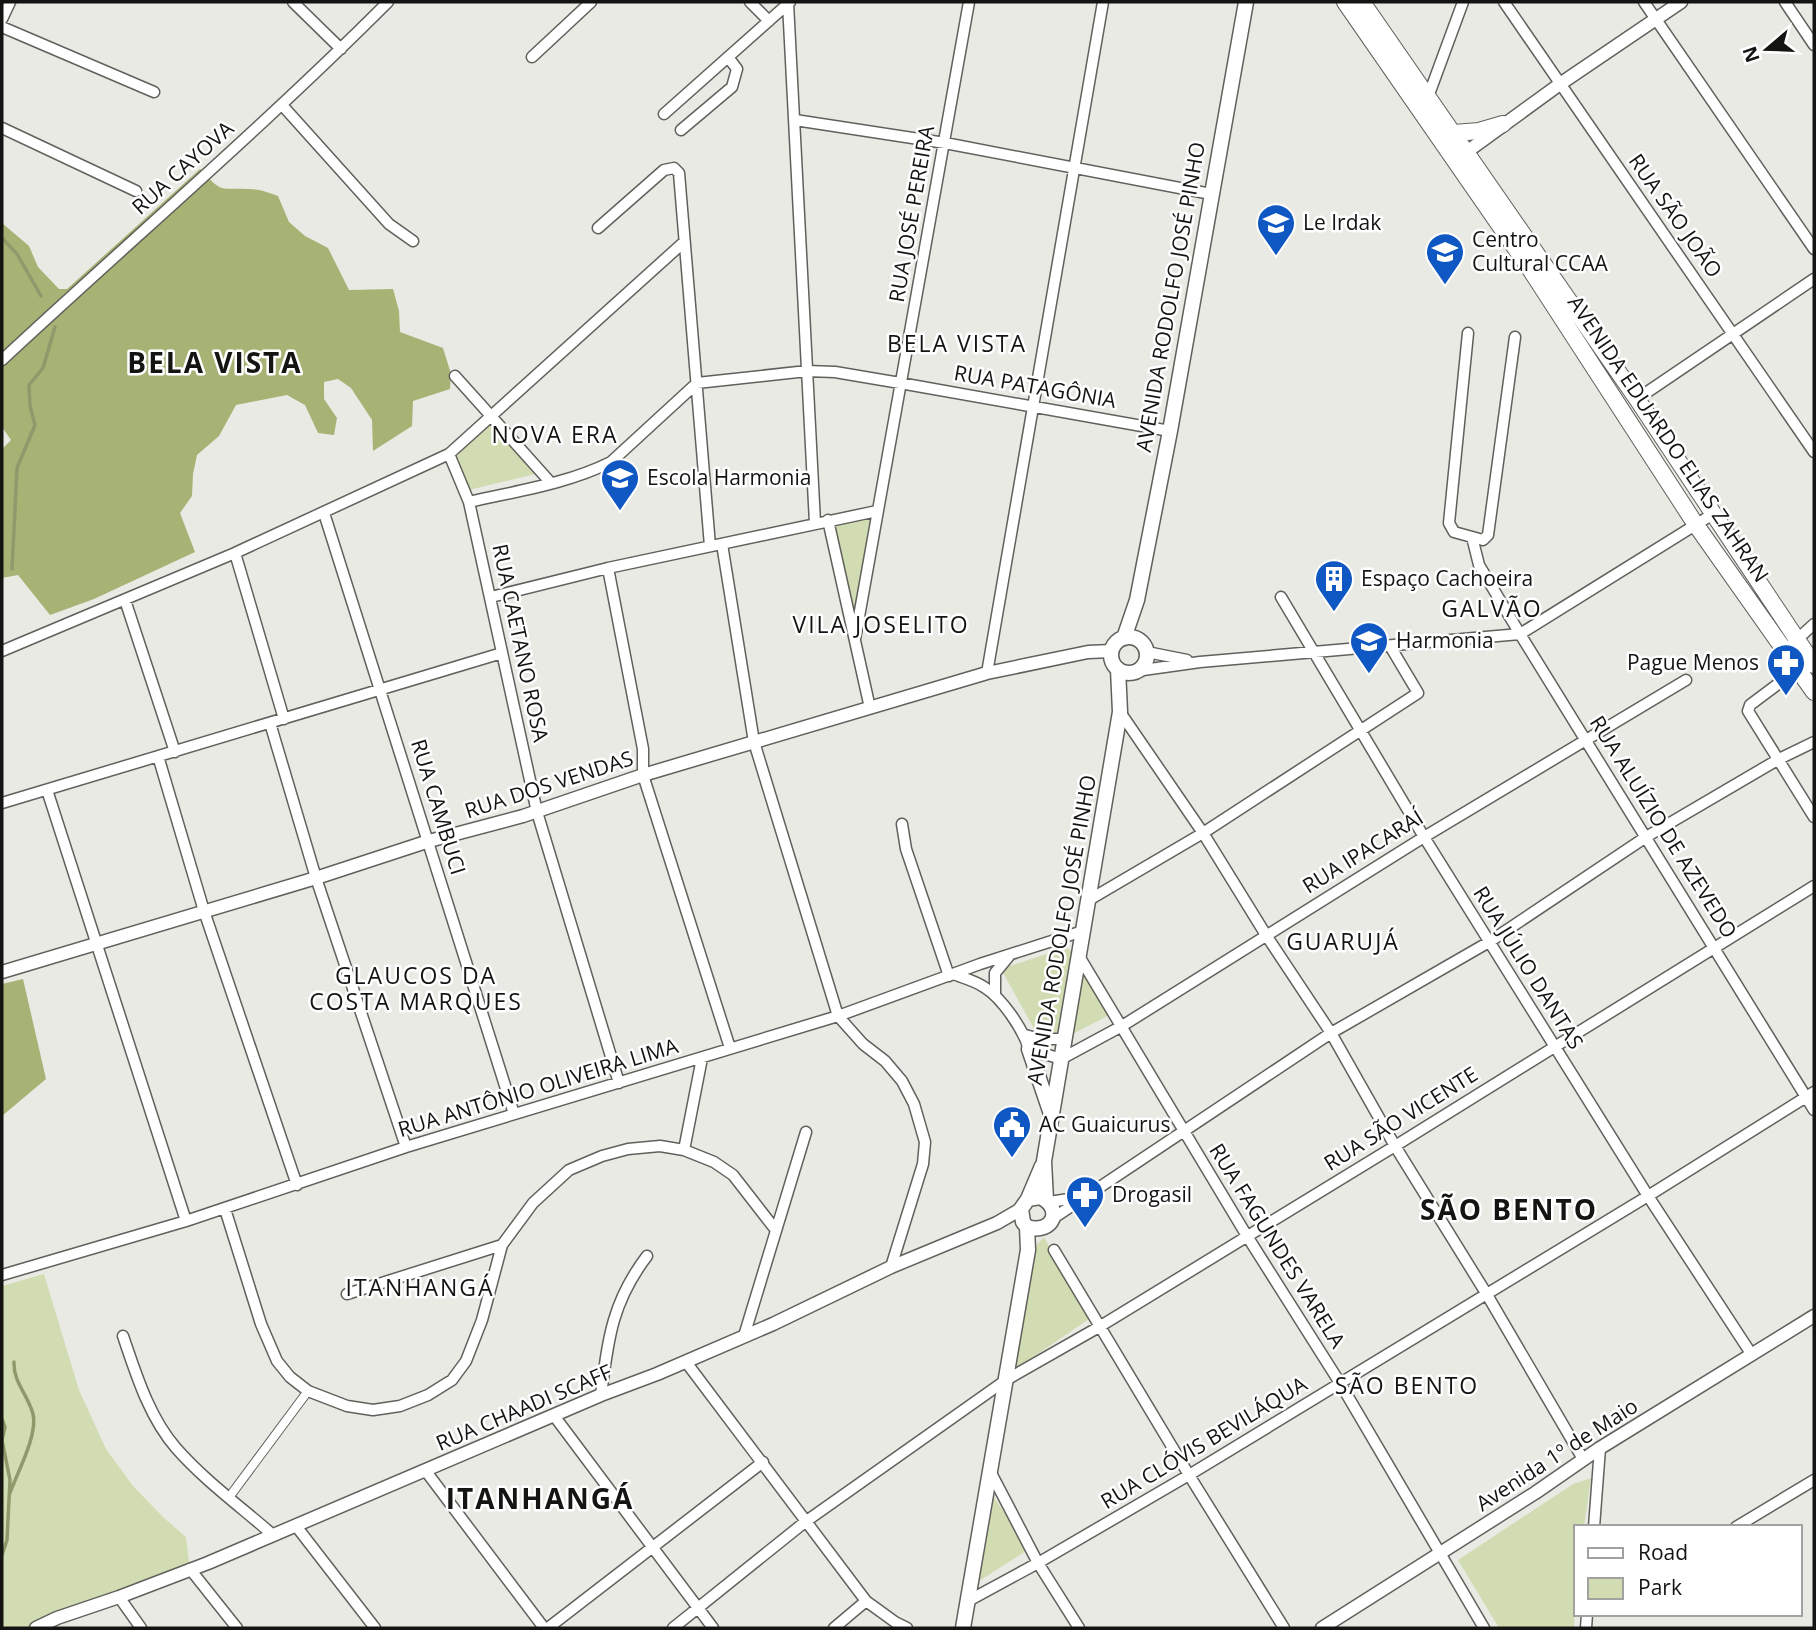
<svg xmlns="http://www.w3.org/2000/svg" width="1816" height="1630" viewBox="0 0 1816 1630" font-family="'Open Sans',sans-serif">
  <rect width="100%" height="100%" fill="#e9eae4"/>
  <path fill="#d2dcb2" d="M489,423L535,474L469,490L457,456Z
    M870,517L854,624L833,522Z
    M1067,947L1081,963L1111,1014L1067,1037L1038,1036L1001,969Z
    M1044,1237L1089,1319L1014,1370L1031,1251Z
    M44,1274L79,1390L106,1449L133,1486L164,1518L186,1537L190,1569L36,1628H2V1286Z
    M1591,1478L1584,1527H1576L1574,1628H1499L1458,1560L1573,1484Z
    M993,1496L1029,1549L976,1583Z"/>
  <path fill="#a6b375" d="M200,169C224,195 219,187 250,189C259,189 270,193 278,196L289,222L305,236L328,248L349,290L393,289L399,311L400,332L443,348L451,374L450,389L413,401L412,426L373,451L372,420L351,388L338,379L324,382V399L337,418L334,435L318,433L305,405L287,395L236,405L219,436L197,455L193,474L192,496L180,513L195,552L94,599L50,615L18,575L2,578V449L11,440L2,427V223L29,246L38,267L59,289H67Z
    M23,979L46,1079L2,1116V984Z"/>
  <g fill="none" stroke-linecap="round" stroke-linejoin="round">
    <path stroke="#8f996c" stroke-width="3.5" d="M2,238L17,254L41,296
      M12,569L17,468L35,425L30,406L29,385L43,368L55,327
      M2,1419L5,1427L2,1440L10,1480L7,1540L2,1555
      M10,1493C17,1473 38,1435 33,1414C28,1395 13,1382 14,1362"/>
    <defs>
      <path id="pedestrian" d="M230,1496L308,1391"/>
      <path id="minor" d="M293,2L341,49
        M750,2L769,21
        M1504,2L1814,452
        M1644,2L1814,249
        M1785,2L1814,45
        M788,3L815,523
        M2,19L10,2
        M2,27L154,92
        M532,57L591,2
        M1428,97L1463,2
        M282,105L389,224L413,241
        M664,114L790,2
        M795,120L945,143L1211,194
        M2,128L136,191
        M681,130L732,87L737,69L728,57
        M598,228L664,170L674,168L679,173L710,546
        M1468,333L1449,523L1454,532L1483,540L1488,535L1515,337
        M2,360C130,241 264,126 388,2
        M455,376L551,483
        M1637,399L1814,279
        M449,454L469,502L537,812L619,1083
        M469,502C516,491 567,484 611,462L697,383L807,371L835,372L900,383L1170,431
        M324,513L514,1114
        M828,520L870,708
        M1472,537L1479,565L1520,634L1814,1110
        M722,544L754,742L838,1016L863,1044L885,1061L902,1081L914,1104L925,1142L923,1164L891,1267
        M235,553L284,719
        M608,568L643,749V775L730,1048
        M491,597L608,568L877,511
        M1281,597L1424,837L1648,1196L1752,1355
        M125,600L175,752
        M855,639L969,2
        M1792,644L1814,624
        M2,651L235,553L449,454L684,242
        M1147,652L1187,660
        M1798,669L1750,705L1748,711L1814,817
        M1136,671L1200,662L1520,634L1713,514
        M987,673L1103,2
        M1120,712L1203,833L1266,935L1331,1033L1395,1146L1486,1293L1583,1459
        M270,723L316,878L406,1147
        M158,756L204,911L297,1185
        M47,790L186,1221
        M2,803L502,653
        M902,824L906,849L949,976
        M1089,900L1203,833L1418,693L1390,646
        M1079,956L1247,1236L1340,1383L1484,1628
        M953,974C964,978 975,981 984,987C1002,998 1023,1029 1029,1049L1061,1059L1122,1026L1424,837L1686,680
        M995,994V973L1009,956
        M1025,1035L1041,1039H1065
        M684,1150L702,1058
        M1049,1202L1082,1197
        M225,1209L261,1324L277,1361L290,1377L308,1391L347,1406L373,1410L400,1406L428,1395L452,1380L466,1361L482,1320L502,1245L533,1203L569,1170L602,1156L628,1149L660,1146L684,1150L714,1162L733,1175L775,1229
        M1052,1219L1331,1033L1489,942L1646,837L1779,759L1814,742
        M1054,1250L1189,1475L1284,1628
        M2,1275L186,1221L406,1147L838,1016L980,964L1083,931
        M347,1294L502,1245
        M123,1336C136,1374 149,1417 176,1448C204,1480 241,1507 273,1535
        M744,1336L806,1132
        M686,1362L866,1601L895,1622L907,1628
        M601,1395C608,1339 612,1302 647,1256
        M555,1417L713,1628
        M425,1470L544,1628
        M990,1471L1038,1563L1079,1628
        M296,1526L375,1628
        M1594,1527L1600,1448
        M1736,1527L1814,1480
        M190,1569L237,1628
        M119,1597L141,1628
        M968,1601L1038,1563L1189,1475L1648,1196L1814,1092
        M548,1628L763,1462
        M673,1628L805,1522L1006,1380L1099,1327L1395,1146L1814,886
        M834,1628L866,1601
        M1586,1628L1587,1614"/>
      <path id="tertiary" d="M1461,156L1560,84L1681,2
        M2,972L316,878L429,841L523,816L643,775L987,673L1088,652L1112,651
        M36,1628L57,1618L119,1597L208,1563L601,1395L657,1374L773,1324L891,1267L997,1223L1021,1209
        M1322,1628L1535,1493L1600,1448L1814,1316"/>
      <path id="secondary" d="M1111 655a18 18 0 1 1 36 0a18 18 0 1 1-36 0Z
        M1124,638L1137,600L1170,431L1246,2
        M1029,1049L1051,1114
        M1028,1199L1040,1197C1064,1208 1053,1235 1027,1227L1023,1222L1021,1209L1028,1199L1042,1166
        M1046,1200L1044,1161L1120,712L1118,669
        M963,1628L1028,1250L1027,1227"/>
      <path id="primary" d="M1345,2L1530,269L1696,525L1814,692
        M1362,2L1637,399L1814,665
        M1454,133L1479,131L1503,124"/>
    </defs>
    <use href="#pedestrian" stroke="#60615c" stroke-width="10"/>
    <use href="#minor" stroke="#60615c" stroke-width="13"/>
    <use href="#tertiary" stroke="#60615c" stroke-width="15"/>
    <use href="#secondary" stroke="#60615c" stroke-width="17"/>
    <use href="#primary" stroke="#60615c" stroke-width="18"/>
    <use href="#pedestrian" stroke="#fff" stroke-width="8"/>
    <use href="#minor" stroke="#fff" stroke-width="10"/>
    <use href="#tertiary" stroke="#fff" stroke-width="12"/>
    <use href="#secondary" stroke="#fff" stroke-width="14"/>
    <use href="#primary" stroke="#fff" stroke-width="16"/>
  </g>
  <defs>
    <symbol id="school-pin" viewBox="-11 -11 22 30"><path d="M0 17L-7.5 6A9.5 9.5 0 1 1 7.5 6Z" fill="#0f57c2" stroke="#fff"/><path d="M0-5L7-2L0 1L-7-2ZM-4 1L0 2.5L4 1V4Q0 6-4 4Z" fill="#fff"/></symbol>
    <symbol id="building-pin" viewBox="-11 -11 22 30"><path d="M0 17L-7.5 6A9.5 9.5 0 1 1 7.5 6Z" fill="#0f57c2" stroke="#fff"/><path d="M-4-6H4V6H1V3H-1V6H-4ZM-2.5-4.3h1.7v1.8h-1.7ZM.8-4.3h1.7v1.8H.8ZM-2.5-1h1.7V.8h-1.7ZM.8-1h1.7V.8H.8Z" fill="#fff"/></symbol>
    <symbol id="pharmacy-pin" viewBox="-11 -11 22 30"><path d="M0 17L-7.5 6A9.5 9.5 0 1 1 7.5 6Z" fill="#0f57c2" stroke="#fff"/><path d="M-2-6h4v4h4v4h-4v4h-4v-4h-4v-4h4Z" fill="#fff"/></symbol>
    <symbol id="civic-pin" viewBox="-11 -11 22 30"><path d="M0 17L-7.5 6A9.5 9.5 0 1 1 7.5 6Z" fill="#0f57c2" stroke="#fff"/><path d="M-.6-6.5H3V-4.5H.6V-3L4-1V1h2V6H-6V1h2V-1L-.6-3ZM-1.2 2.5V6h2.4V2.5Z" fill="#fff"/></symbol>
  </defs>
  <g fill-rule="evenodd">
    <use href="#school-pin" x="1254" y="201" width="44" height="60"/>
    <use href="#school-pin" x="1423" y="230" width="44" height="60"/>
    <use href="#school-pin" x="598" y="456" width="44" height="60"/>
    <use href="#building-pin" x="1312" y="557" width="44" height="60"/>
    <use href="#school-pin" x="1347" y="619" width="44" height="60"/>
    <use href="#pharmacy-pin" x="1764" y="641" width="44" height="60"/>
    <use href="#civic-pin" x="990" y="1103" width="44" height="60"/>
    <use href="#pharmacy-pin" x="1063" y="1173" width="44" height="60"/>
  </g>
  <g text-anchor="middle" stroke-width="5" stroke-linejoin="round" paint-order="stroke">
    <g font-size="21" fill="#141512" stroke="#fff">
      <text transform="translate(183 168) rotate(-42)" y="7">RUA CAYOVA</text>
      <text transform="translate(912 214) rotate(-80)" y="7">RUA JOSÉ PEREIRA</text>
      <text transform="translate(1675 216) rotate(55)" y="7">RUA SÃO JOÃO</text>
      <text transform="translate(1171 297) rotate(-80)" y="7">AVENIDA RODOLFO JOSÉ PINHO</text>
      <text transform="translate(1035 387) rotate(10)" y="7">RUA PATAGÔNIA</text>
      <text transform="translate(1668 439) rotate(56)" y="7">AVENIDA EDUARDO ELIAS ZAHRAN</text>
      <text transform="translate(520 643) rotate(78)" y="7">RUA CAETANO ROSA</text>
      <text transform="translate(549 785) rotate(-18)" y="7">RUA DOS VENDAS</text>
      <text transform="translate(438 807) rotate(73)" y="7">RUA CAMBUCI</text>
      <text transform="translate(1663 827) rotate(58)" y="7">RUA ALUÍZIO DE AZEVEDO</text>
      <text transform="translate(1363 852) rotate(-32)" y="7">RUA IPACARAÍ</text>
      <text transform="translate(1062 930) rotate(-80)" y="7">AVENIDA RODOLFO JOSÉ PINHO</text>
      <text transform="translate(1528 968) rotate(58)" y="7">RUA JÚLIO DANTAS</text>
      <text transform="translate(538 1088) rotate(-17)" y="7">RUA ANTÔNIO OLIVEIRA LIMA</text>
      <text transform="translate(1401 1119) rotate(-32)" y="7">RUA SÃO VICENTE</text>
      <text transform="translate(1277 1246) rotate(58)" y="7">RUA FAGUNDES VARELA</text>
      <text transform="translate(524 1408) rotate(-23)" y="7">RUA CHAADI SCAFF</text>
      <text transform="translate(1204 1443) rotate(-31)" y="7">RUA CLÓVIS BEVILÁQUA</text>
      <text transform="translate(1557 1455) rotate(-33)" y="7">Avenida 1º de Maio</text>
    </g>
    <g font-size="21" fill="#141512" stroke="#fff" text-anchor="start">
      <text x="1303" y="230">Le Irdak</text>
      <text x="1472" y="247">Centro<tspan x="1472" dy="24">Cultural CCAA</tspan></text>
      <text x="647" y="485">Escola Harmonia</text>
      <text x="1361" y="586">Espaço Cachoeira</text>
      <text x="1396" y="648">Harmonia</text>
      <text x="1759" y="670" text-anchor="end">Pague Menos</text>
      <text x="1039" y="1132">AC Guaicurus</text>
      <text x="1112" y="1202">Drogasil</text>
    </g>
    <g font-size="23" letter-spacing="2" fill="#141512" stroke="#fff">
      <text x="957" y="352">BELA VISTA</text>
      <text x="555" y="443">NOVA ERA</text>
      <text x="1492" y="617">GALVÃO</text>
      <text x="881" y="633">VILA JOSELITO</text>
      <text x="1343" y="950">GUARUJÁ</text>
      <text x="416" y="984">GLAUCOS DA<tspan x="416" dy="26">COSTA MARQUES</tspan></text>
      <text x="420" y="1296">ITANHANGÁ</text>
      <text x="1407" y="1394">SÃO BENTO</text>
    </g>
    <g font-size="28" font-weight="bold" letter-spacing="2" fill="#141512" stroke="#fff">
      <text x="215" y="373">BELA VISTA</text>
      <text x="1509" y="1220">SÃO BENTO</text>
      <text x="540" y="1509">ITANHANGÁ</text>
    </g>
  </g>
  <rect width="1816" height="1630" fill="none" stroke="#141512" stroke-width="7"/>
  <rect x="1574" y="1525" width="228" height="91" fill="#ffffff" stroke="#a1a1a0" stroke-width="2"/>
  <rect x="1588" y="1548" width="35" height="10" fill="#ffffff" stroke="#a1a1a0" stroke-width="2"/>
  <text x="1638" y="1560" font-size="21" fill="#141512">Road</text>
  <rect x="1588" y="1578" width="35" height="21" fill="#d2dcb2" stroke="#a1a1a0" stroke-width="2"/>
  <text x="1638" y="1595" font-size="21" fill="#141512">Park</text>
  <g transform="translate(1767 49) rotate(251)" stroke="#ffffff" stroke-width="5" paint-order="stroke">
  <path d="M0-5L12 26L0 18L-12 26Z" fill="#141512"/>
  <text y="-10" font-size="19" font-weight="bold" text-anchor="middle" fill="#141512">N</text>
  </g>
</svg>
